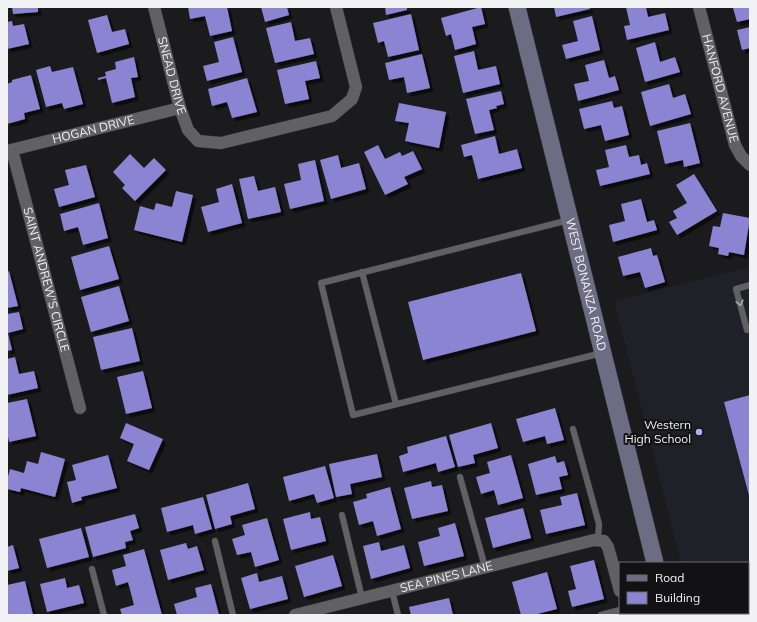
<svg xmlns="http://www.w3.org/2000/svg" width="757" height="622" viewBox="0 0 757 622" font-family="Mulish,sans-serif">
  <defs>
    <filter id="shadow"><feDropShadow dx="3.5" dy="3.5" stdDeviation="0" flood-color="#0009"/></filter>
  </defs>
  <rect width="100%" height="100%" fill="#1b1b1d"/>
  <path fill="#202028" d="M750,267V615H694V613H748V563H681L614,301Z"/>
  <path fill="#8a84d2" filter="url(#shadow)" d="M12,7H38V12L13,14Z
    M188,7H227L232,31L210,36L205,16L190,19Z
    M261,7H287L289,15L265,22Z
    M385,7H407V10L386,15Z
    M481,7L485,24L472,27L476,44L455,50L451,34L446,36L441,18Z
    M554,7H590V9L556,17Z
    M626,7H646L648,17L665,13L669,30L627,40L624,26L630,25Z
    M736,7H750V19L737,22L733,8Z
    M411,14L419,50L388,57L384,41L378,43L373,23Z
    M107,15L112,32L125,29L129,44L97,53L88,20Z
    M592,16L600,50L566,59L562,45L578,41L573,21Z
    M12,21L13,26L24,24L29,44L7,49V22Z
    M291,22L295,41L310,38L314,54L275,63L266,28Z
    M750,27V48L742,50L737,30Z
    M233,37L242,72L207,81L203,66L219,62L214,42Z
    M655,42L660,62L675,57L680,72L645,82L636,48Z
    M474,51L478,70L496,66L500,84L463,93L454,56Z
    M422,54L430,88L407,93L404,77L389,80L385,63Z
    M134,57L138,77L131,78L135,97L112,103L106,78L98,80V78L106,76L105,72L116,69L115,62Z
    M604,60L609,78L615,76L619,90L578,101L574,84L589,81L585,65Z
    M316,61L320,78L305,81L309,99L285,104L277,70Z
    M50,66L52,72L73,67L83,104L64,109L62,103L46,107L36,70Z
    M31,75L40,109L24,113L25,119L7,124V84L12,82V80Z
    M247,78L257,112L232,118L227,102L212,106L208,89Z
    M669,84L673,98L685,94L691,114L650,126L641,92Z
    M501,91L504,104L496,106L497,108L489,110L494,130L475,134L466,99Z
    M612,101L614,108L622,106L629,135L605,141L601,125L584,129L579,109Z
    M399,103L446,112L439,148L405,141L409,123L395,121Z
    M690,123L700,163L684,167L683,160L665,164L657,131Z
    M495,136L499,154L517,149L522,168L478,179L472,155L464,157L461,145Z
    M378,145L385,159L400,152L402,156L413,151L422,169L404,177L408,184L385,195L364,152Z
    M626,145L629,157L639,155L641,165L647,163L650,174L600,186L596,170L609,167L605,150Z
    M130,154L144,168L154,158L166,170L135,201L122,188L125,185L113,172Z
    M338,155L341,168L359,163L366,189L331,199L320,160Z
    M315,160L324,201L290,209L284,184L301,180L298,164Z
    M86,165L95,197L59,207L54,189L69,185L65,170Z
    M694,174L717,211L677,235L669,222L677,218L673,211L687,203L676,185Z
    M254,176L258,191L275,187L281,212L248,219L239,179Z
    M232,184L242,223L208,232L201,207L219,202L216,189Z
    M176,191L193,195L182,242L134,230L140,206L154,210L156,203L172,207Z
    M641,199L647,222L654,220L657,230L613,242L609,225L625,221L621,204Z
    M99,203L108,238L83,245L78,227L64,231L60,214Z
    M723,213L750,218L744,255L729,252L728,256L718,254L719,248L709,246L713,226L720,227Z
    M109,246L119,279L80,290L71,257Z
    M651,248L653,256L657,255L665,282L645,288L640,272L623,276L618,257Z
    M9,271L18,306L7,308V272Z
    M521,273L536,331L423,360L408,302Z
    M119,286L129,321L91,332L81,297Z
    M19,312L23,329L8,333L12,350L7,351V314Z
    M132,328L140,361L101,370L93,337Z
    M15,357L19,374L34,371L38,388L7,395V359Z
    M143,371L152,408L126,414L117,377Z
    M750,395V499L724,402Z
    M27,399L36,436L9,442L7,432V403Z
    M555,408L564,440L547,444L545,436L523,442L516,419Z
    M126,423L163,439L149,470L127,461L134,444L120,438Z
    M491,423L498,448L473,455L475,463L458,467L449,435Z
    M446,436L455,467L438,472L436,463L403,472L399,456L408,453L407,447Z
    M41,452L65,459L55,497L21,488L20,492L7,489V480L10,469L24,473L27,461L38,464Z
    M377,454L382,477L350,484L352,494L336,497L329,464Z
    M108,455L117,488L81,497L82,500L72,503L67,482L76,480L72,465Z
    M511,455L523,498L498,505L494,490L481,494L476,477L490,473L487,462Z
    M555,456L557,463L564,461L568,475L559,477L562,489L536,495L528,464Z
    M325,466L334,498L317,503L314,494L289,501L283,477Z
    M431,481L432,487L442,485L448,511L412,519L404,488Z
    M248,483L255,509L230,516L232,524L215,529L206,495Z
    M390,487L401,529L377,536L373,521L359,525L353,502L367,498L366,494Z
    M577,493L585,525L546,534L540,510L562,505L560,497Z
    M203,497L212,529L195,534L193,525L167,532L161,508Z
    M523,508L531,538L493,548L485,518Z
    M310,512L311,519L320,517L326,541L291,550L283,519Z
    M135,514L139,528L130,531L133,540L125,542L126,548L93,557L85,527Z
    M267,518L279,560L255,567L251,552L237,555L232,539L245,535L242,525Z
    M455,523L464,556L424,566L418,542L440,536L438,528Z
    M81,528L89,557L47,568L39,539Z
    M379,542L381,551L404,545L410,568L371,579L363,546Z
    M186,543L188,549L197,546L204,570L168,580L160,550Z
    M13,545L19,568L7,571V547Z
    M144,549L162,615H122L120,609L134,605L128,582L116,586L112,570L126,566L123,555Z
    M333,555L342,586L304,597L295,566Z
    M594,560L604,599L572,607L568,591L576,589L570,566Z
    M547,572L557,609L533,615H521L512,582Z
    M257,573L259,582L282,576L288,599L250,609L241,578Z
    M65,578L67,588L79,585L84,603L47,612L40,584Z
    M25,581L33,615H7V585Z
    M211,584L219,615H177L174,604L197,597L195,588Z
    M449,598L453,615H411L409,607Z"/>
  <g fill="none" stroke-linecap="round" stroke-linejoin="round">
    <defs>
      <path id="lane" d="M569,220L321,283L353,415L602,353
        M362,272L396,404
        M747,330L736,289L750,285
        M573,429L599,524L598,540
        M460,477L485,567
        M342,515L362,598
        M215,541L233,615
        M92,569L104,615
        M392,591L398,615
        M601,615L620,610"/>
      <g id="street">
        <path id="s1" d="M154,7L180,108L188,130L198,141L221,143L332,116L352,99L356,87L336,7"/>
        <path id="s2" d="M699,7L735,145L741,156L750,165"/>
        <path id="s3" d="M12,150L80,408"/>
        <path id="s4" d="M7,151L180,108"/>
        <path d="M626,613V615"/>
        <path id="s5" d="M295,615L594,540L604,541L608,547L620,591"/>
      </g>
      <g id="secondary">
        <path id="s6" d="M517,7C564,192 608,378 655,563"/>
        <path d="M667,613L668,615"/>
      </g>
    </defs>
    <use href="#lane" stroke="#353537" stroke-width="7"/>
    <use href="#street" stroke="#353537" stroke-width="13"/>
    <use href="#secondary" stroke="#353537" stroke-width="18"/>
    <use href="#lane" stroke="#616164" stroke-width="6"/>
    <use href="#street" stroke="#616164" stroke-width="12"/>
    <use href="#secondary" stroke="#6d6c85" stroke-width="17"/>
  </g>
  <defs><path id="oneway-chevron" d="M-2-3.5L2.5 0L-2 3.5" fill="none" stroke-width="1.6" stroke-linecap="round" stroke-linejoin="round"/></defs>
  <use stroke="#aaaaac" href="#oneway-chevron" transform="translate(740 303) rotate(75)"/>
  <circle fill="#b1adfa" stroke="#121214" stroke-width="1.5" cx="699" cy="432" r="4"/>
  <g text-anchor="middle" stroke-width="4" stroke-linejoin="round" paint-order="stroke">
    <g font-size="12" fill="#f2f2f4" stroke="#121214">
      <text dy="4" stroke="none"><textPath href="#s1" startOffset="71">SNEAD DRIVE</textPath></text>
      <text dy="4" stroke="none"><textPath href="#s2" startOffset="84">HANFORD AVENUE</textPath></text>
      <text dy="4" stroke="none"><textPath href="#s4" startOffset="89">HOGAN DRIVE</textPath></text>
      <text dy="4" stroke="none"><textPath href="#s3" startOffset="134">SAINT ANDREW'S CIRCLE</textPath></text>
      <text dy="4" stroke="none"><textPath href="#s6" startOffset="286">WEST BONANZA ROAD</textPath></text>
      <text dy="4" stroke="none"><textPath href="#s5" startOffset="156">SEA PINES LANE</textPath></text>
    </g>
    <g font-size="12" fill="#f2f2f4" stroke="#121214" text-anchor="end">
      <text x="691" y="429">Western<tspan x="691" dy="14">High School</tspan></text>
    </g>
  </g>
  <rect width="757" height="622" fill="none" stroke="#f2f2f4" stroke-width="16"/>
  <rect x="619" y="562" width="130" height="52" fill="#121214" stroke="#6c6c6e"/>
  <rect x="627" y="575" width="20" height="6" fill="#6d6c85" stroke="#6c6c6e"/>
  <text x="655" y="582" font-size="12" fill="#f2f2f4">Road</text>
  <rect x="627" y="592" width="20" height="12" fill="#8a84d2" stroke="#6c6c6e"/>
  <text x="655" y="602" font-size="12" fill="#f2f2f4">Building</text>
</svg>
